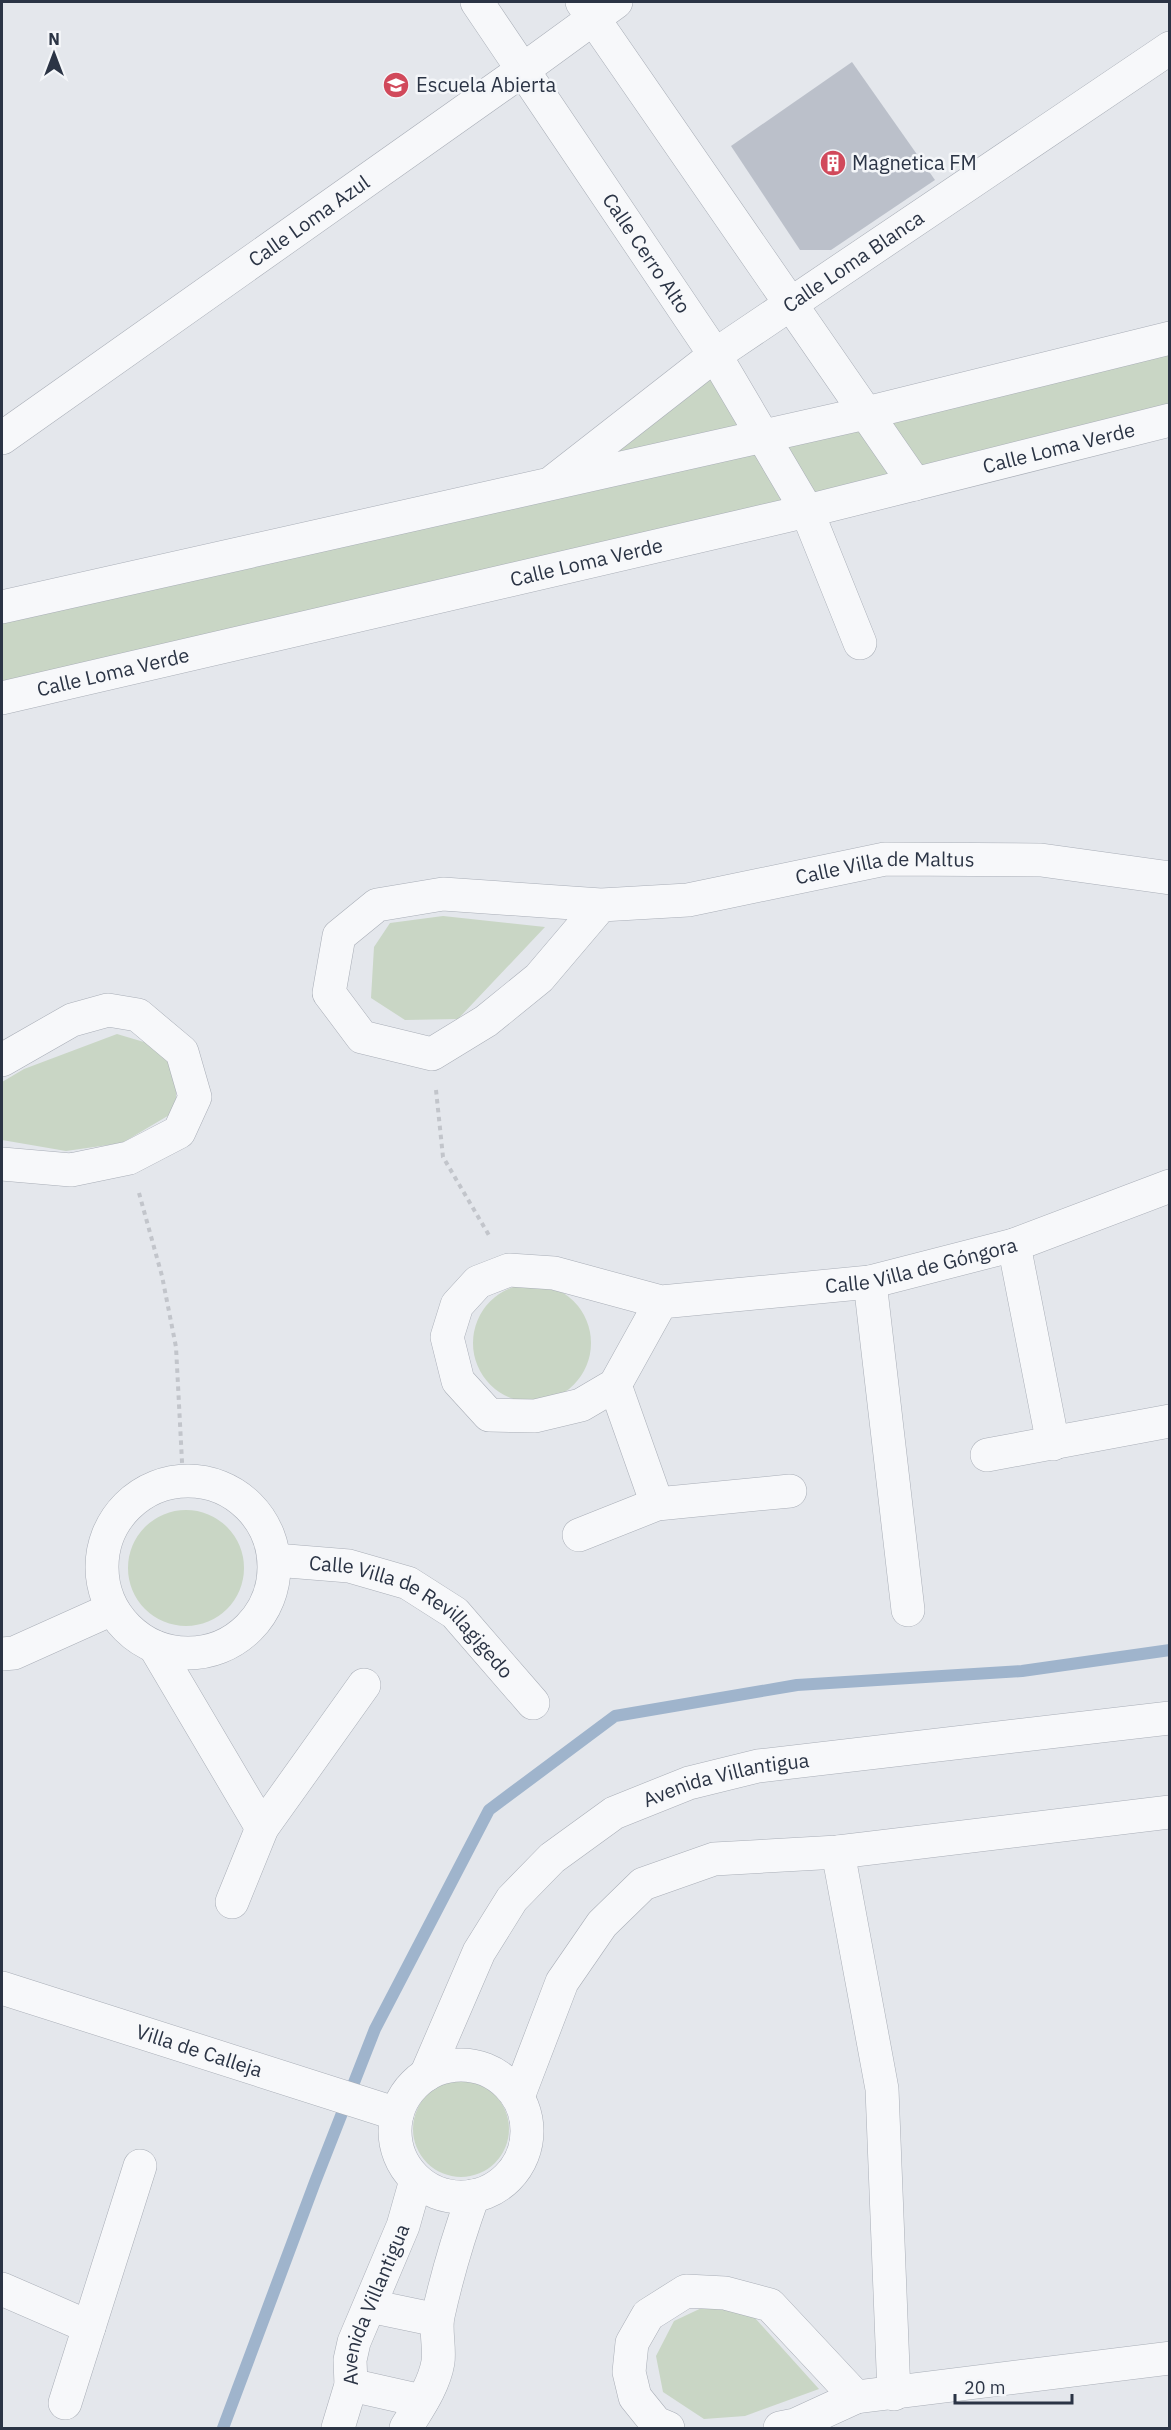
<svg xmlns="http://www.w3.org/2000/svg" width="1171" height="2430" viewBox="0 0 1171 2430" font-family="'IBM Plex Sans',sans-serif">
  <rect width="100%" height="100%" fill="#e4e7ec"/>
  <path fill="#c9d6c5" d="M1169,338V420L2,699V606L552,483L715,355L763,435Z
    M443,916L545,927L458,1019L405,1020L371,998L374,947L390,923Z
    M117,1034L164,1048L176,1079V1111L122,1143L66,1151L2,1140V1082L24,1069Z
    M473 1343a59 59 0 1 1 118 0a59 59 0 1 1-118 0Z
    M128 1568a58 58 0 1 1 116 0a58 58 0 1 1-116 0Z
    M413 2129a48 48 0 1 1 96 0a48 48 0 1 1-96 0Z
    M710,2304L755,2318L819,2389L745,2416L704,2419L663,2392L656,2356L674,2321Z"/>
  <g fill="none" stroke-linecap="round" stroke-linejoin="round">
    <path stroke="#9fb4cc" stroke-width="12" d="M223,2428L315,2182L375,2029L489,1810L615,1716L797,1685L1022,1671L1170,1650"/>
  </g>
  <path fill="#bbc0ca" d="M852,62L935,180L831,250H800L731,146Z"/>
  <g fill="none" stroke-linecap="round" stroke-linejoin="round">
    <defs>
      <g id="minor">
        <path id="s1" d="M477,2L715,355L807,511L860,643"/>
        <path d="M582,2L915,484"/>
        <path id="s2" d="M2,438L524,69L616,2"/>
        <path id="s3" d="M555,480L715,355L1170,48"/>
        <path d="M2,607L866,413L1170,338"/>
        <path id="s4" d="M2,698L807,511L1170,420"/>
        <path id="s5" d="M601,905L539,978L486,1021L432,1054L362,1037L329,993L339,936L377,905L443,894L601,905L688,900L885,859L1041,860L1170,878"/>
        <path d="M2,1060L72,1020L108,1010L138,1015L182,1052L195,1097L179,1132L129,1158L71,1170L2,1164"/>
        <path d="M1014,1245L1053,1444"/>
        <path d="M870,1282L908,1610"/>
        <path id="s6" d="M661,1302L615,1385L581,1405L535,1416L489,1415L458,1381L447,1337L457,1305L478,1282L509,1270L554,1273L661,1302L870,1282L1014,1245L1170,1186"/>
        <path d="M615,1385L657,1504"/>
        <path d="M987,1455L1170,1421"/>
        <circle cx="188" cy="1567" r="86"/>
        <path d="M579,1535L657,1504L790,1491"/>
        <path id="s7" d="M275,1560L349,1566L408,1583L455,1613L533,1703"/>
        <path d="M155,1647L262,1828"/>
        <path d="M2,1654L14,1653L112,1609"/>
        <path d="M838,1852L882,2089L894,2394"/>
        <path d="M232,1902L262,1828L364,1685"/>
        <path id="s8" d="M2,1988L397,2114"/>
        <circle cx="461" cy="2131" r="66"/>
        <path id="s9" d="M426,2075L479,1952L512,1899L552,1858L614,1813L689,1783L758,1766L1170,1718"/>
        <path d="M518,2097L562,1982L602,1924L643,1884L714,1859L838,1852L1170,1812"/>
        <path d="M2,2289L89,2327"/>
        <path d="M370,2306L437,2320"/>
        <path d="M351,2385L422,2401"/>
        <path d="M65,2403L140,2166"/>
        <path id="s10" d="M338,2428L351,2385L350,2360L354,2342L403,2226L416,2180"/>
        <path d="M406,2428C418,2408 434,2386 438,2362C440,2347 435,2330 438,2316C447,2275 459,2235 473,2196"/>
        <path d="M668,2428L656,2423L635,2397L629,2372L632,2343L648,2315L686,2291L725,2293L770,2305L856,2397"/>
        <path d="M780,2428L795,2425L856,2397L1170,2358"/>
      </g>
    </defs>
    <use href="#minor" stroke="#a9aeb7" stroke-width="34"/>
    <path stroke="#c2c5cb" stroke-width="4" stroke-dasharray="4.5 4.5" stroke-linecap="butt" d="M436,1090L443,1157L490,1237
      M139,1193L162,1276L176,1347L183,1481"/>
    <use href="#minor" stroke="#f7f8fa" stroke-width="33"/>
  </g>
  <defs>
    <symbol id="school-disc" viewBox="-11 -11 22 22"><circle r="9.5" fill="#d1495b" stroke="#f4f6f9"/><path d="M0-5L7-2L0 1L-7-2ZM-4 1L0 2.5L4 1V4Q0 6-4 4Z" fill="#fff"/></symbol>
    <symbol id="building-disc" viewBox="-11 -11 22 22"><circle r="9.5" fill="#d1495b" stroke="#f4f6f9"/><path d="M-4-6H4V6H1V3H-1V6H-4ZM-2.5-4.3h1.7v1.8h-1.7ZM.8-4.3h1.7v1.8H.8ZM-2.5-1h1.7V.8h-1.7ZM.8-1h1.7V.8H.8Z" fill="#fff"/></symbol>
  </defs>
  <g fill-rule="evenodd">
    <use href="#school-disc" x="381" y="70" width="30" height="30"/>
    <use href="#building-disc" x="818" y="148" width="30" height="30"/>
  </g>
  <g text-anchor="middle" stroke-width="5" stroke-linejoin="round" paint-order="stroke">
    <g font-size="20" fill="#2b3445" stroke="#f4f6f9" text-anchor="start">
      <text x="416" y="92">Escuela Abierta</text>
      <text x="852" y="170">Magnetica FM</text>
    </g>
    <g font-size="20" fill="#2b3445" stroke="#f4f6f9">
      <text dy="7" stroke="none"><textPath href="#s2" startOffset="376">Calle Loma Azul</textPath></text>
      <text dy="7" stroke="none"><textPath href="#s1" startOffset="303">Calle Cerro Alto</textPath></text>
      <text dy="7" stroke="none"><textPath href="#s3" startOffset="370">Calle Loma Blanca</textPath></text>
      <text dy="7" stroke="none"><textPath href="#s4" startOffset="1086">Calle Loma Verde</textPath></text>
      <text dy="7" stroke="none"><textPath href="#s4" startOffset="600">Calle Loma Verde</textPath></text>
      <text dy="7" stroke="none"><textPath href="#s4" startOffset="114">Calle Loma Verde</textPath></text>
      <text dy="7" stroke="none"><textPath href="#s5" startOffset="974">Calle Villa de Maltus</textPath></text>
      <text dy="7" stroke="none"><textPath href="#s6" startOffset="836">Calle Villa de Góngora</textPath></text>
      <text dy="7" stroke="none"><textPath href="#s7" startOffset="154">Calle Villa de Revillagigedo</textPath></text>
      <text dy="7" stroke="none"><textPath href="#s9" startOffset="448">Avenida Villantigua</textPath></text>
      <text dy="7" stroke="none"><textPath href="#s8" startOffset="207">Villa de Calleja</textPath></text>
      <text dy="7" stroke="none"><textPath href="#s10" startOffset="130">Avenida Villantigua</textPath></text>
    </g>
  </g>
  <rect width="1171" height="2430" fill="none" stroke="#2b3445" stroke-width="6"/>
  <g transform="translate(54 54)" stroke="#f4f6f9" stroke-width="4.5" paint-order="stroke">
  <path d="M0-4.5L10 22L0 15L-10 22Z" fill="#2b3445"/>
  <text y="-9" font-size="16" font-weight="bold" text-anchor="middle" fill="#2b3445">N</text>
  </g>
  <path d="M955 2394v9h117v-9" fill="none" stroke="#2b3445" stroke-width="3"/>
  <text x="964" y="2394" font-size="18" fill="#2b3445" stroke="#f4f6f9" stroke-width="4.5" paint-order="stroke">20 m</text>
</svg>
